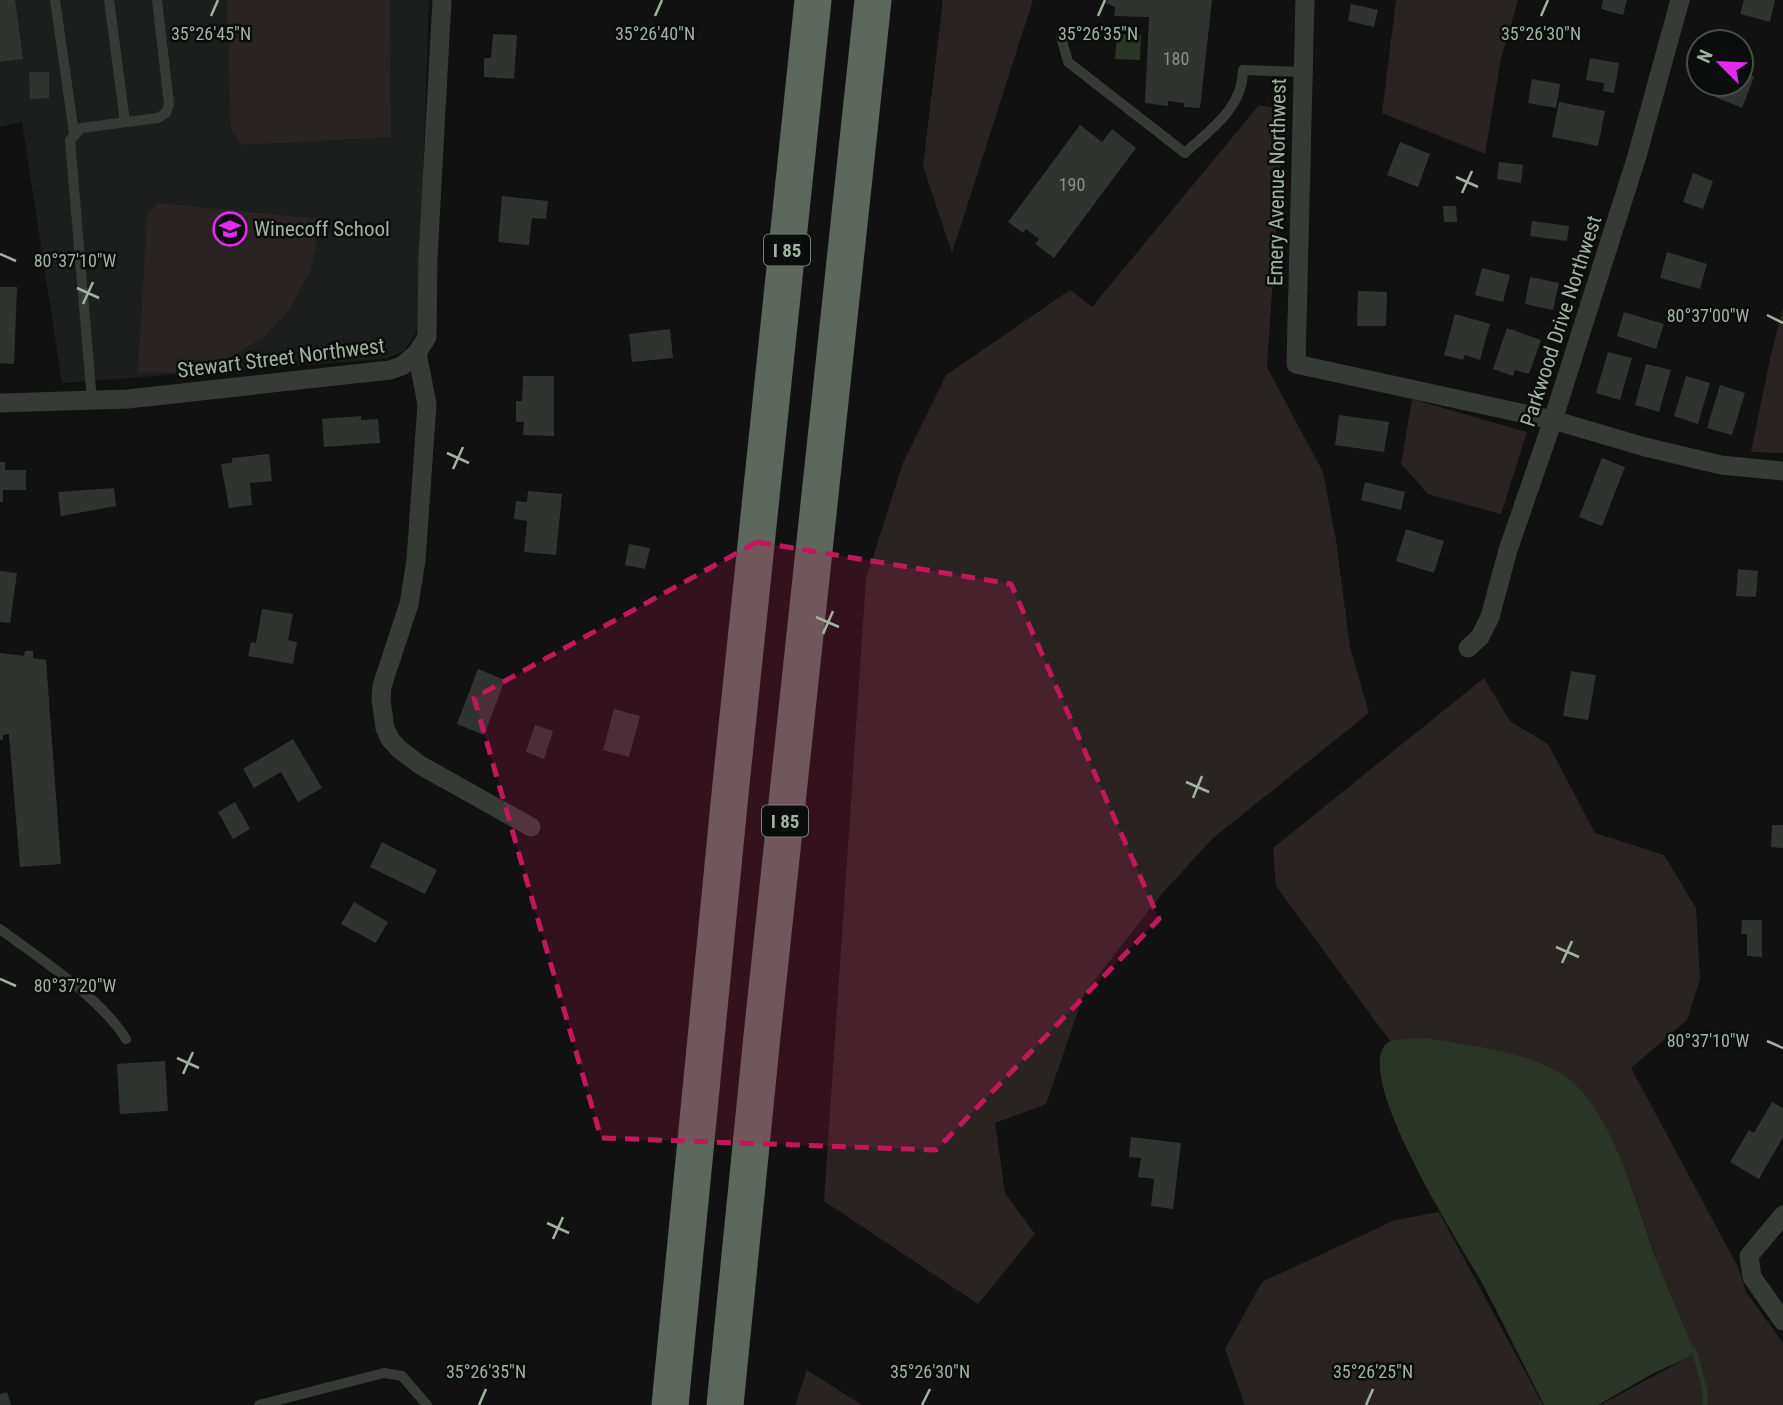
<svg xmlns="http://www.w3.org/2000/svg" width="1783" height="1405" viewBox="0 0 1783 1405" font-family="'Roboto Condensed',sans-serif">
  <rect width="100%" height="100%" fill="#101110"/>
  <path fill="#1c1e1d" d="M0,0H429L418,330L404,351L385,359L62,383L22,122L0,127Z"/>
  <path fill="#292421" d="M227,0H390L391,137L242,145L231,130Z
    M943,0H1033L952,253L923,166Z
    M1396,0H1518L1501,59L1485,154L1382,113Z
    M1259,105L1284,110L1267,367L1323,472L1336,540L1350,647L1369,713L1212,839L1159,897L1084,994L1046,1104L995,1123L1005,1193L1035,1234L978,1304L824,1201L866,579L903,463L946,375L1070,290L1092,307Z
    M158,203L320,219L311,270L289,310L262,338L227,359L182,372L138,373L147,214Z
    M1783,308V453L1751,452L1770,359Z
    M1412,399L1527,432L1501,514L1428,494L1401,464Z
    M1484,678L1510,721L1548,744L1595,833L1664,855L1696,908L1700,979L1687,1020L1631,1068L1738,1267L1746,1292L1783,1343V1405H1600L1689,1357L1694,1350L1658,1264L1631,1184L1426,1038L1390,1041L1276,886L1273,848Z
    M1439,1212L1543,1405H1245L1225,1349L1262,1282L1395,1220Z
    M807,1370L862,1405H795Z"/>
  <path fill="#2b3527" d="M1117,34L1141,35L1140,60L1115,59Z
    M1426,1038C1471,1046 1519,1050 1560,1073C1611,1102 1638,1209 1657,1261C1669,1291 1682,1321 1694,1350L1689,1357L1652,1374L1598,1405H1544C1523,1364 1503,1322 1481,1281C1460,1244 1355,1081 1385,1045C1392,1037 1415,1039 1426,1038Z"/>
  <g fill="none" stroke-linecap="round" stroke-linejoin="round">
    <path stroke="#2b3527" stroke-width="5" d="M1691,1348L1694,1350L1705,1390V1405"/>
  </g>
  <path fill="#303430" d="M0,0H15L23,59L0,62Z
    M1107,0H1212L1200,108L1184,107V103L1168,101V106L1145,103L1149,17L1114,16L1115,7L1106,3Z
    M1603,0H1627L1623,15L1601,9Z
    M1744,0H1775L1770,22L1740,14Z
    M1351,4L1378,10L1374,27L1348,21Z
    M493,34L517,35L514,79L484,77V58H491Z
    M1590,58L1619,63L1614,93L1603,91L1604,83L1586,80Z
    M1741,71L1754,77L1742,108L1715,97L1720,84H1741Z
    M29,72H49V98L30,99Z
    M1532,79L1560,84L1556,108L1528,103Z
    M1559,102L1605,111L1598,146L1552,137Z
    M1080,125L1102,142L1112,129L1136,148L1054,258L1035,244L1039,239L1026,229L1023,233L1008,222Z
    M1400,142L1430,154L1418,187L1387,175Z
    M1499,162L1523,165L1521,183L1497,179Z
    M1693,173L1713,181L1703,209L1683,202Z
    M502,196L548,201L546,219L532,218L529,245L498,242Z
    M1443,206H1456L1457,222H1444Z
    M1532,221L1569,226L1567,241L1530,236Z
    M1667,252L1707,264L1700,289L1660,278Z
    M1482,268L1510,275L1503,302L1475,295Z
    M1530,277L1559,283L1553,310L1525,304Z
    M0,287H17L14,364L0,363Z
    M1358,291L1387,292L1386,326H1357Z
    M1624,312L1664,324L1656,349L1617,336Z
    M1455,314L1490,324L1480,360L1465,355L1463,360L1444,355Z
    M1507,328L1541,340L1529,374L1515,370L1513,376L1493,369Z
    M670,329L673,358L632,362L629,334Z
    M1608,352L1632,358L1620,400L1596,393Z
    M1646,364L1671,370L1659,412L1635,405Z
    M523,376H554V436L523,435L524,422H516V401H522Z
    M1686,376L1710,383L1698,424L1674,416Z
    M1720,385L1745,393L1732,435L1707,428Z
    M1339,415L1389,422L1384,452L1335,445Z
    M361,416V420L378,419L380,443L324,447L322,419Z
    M269,454L272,481L250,483L252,505L229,508L221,464L232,463V458Z
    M1602,458L1625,467L1602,526L1579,517Z
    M0,462H5V470H26V490H3V502H0Z
    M1365,482L1405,492L1401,510L1361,500Z
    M114,488L116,506L61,516L58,492Z
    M528,491L562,494L556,555L524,552L527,521L514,519L516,501L527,502Z
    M1406,529L1444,541L1434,573L1396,561Z
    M629,544L650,548L645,569L625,565Z
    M1738,569L1758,571L1756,597L1736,596Z
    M0,571L17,573L10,623L0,622Z
    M262,609L293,614L288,640L297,642L293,664L248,656L251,642L256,643Z
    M25,651H33V658L46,660L61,864L20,867L9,734L3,735V740H0V653L24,656Z
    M478,669L505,680L484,735L457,724Z
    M1571,671L1596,675L1588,720L1563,716Z
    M614,709L640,716L629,757L603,750Z
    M535,725L553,731L544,759L526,752Z
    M293,739L322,788L298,802L281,772L254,788L243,769Z
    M235,802L250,829L233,839L218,812Z
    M1772,825H1783V848L1771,847Z
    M382,842L437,870L425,894L370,867Z
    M354,902L388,922L376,943L341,924Z
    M1742,920H1762V957L1747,956V934H1741Z
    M165,1061L168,1111L120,1114L117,1064Z
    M1772,1102L1783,1108V1137L1759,1179L1730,1162L1749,1130L1754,1133Z
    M1131,1137L1181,1143L1173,1209L1151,1206L1154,1179L1138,1177L1141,1158L1129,1157Z
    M7,1392L11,1405H0V1394Z"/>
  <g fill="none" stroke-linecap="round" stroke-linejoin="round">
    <path stroke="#363b36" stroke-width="10" d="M55,0L74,133
      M109,0L125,122
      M1061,37L1068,62L1185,153C1210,130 1243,108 1243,70L1302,72
      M92,401L70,140L81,128L158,118L166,113L169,104L157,0
      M0,929C40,959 100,997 126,1039
      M259,1405L384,1373L402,1376L427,1405"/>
    <path stroke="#363b36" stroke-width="19" d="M1305,0L1296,364L1553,420L1645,447L1721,465L1783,471
      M417,353L427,404L416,560L409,604L382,686L381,700L385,728L390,739L399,749L420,765L531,827
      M0,403L128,399L390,370L402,366L417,353L427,337L428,258L442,0
      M1468,648L1480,637L1490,617L1508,550L1553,420L1637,156L1680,0
      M1783,1215L1749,1256L1752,1277L1783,1321"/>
    <path stroke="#5d675d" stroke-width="37" d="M670,1405L731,784L813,0
      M725,1405L762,1036L873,0"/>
  </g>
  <path fill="#c2185b" fill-opacity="0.2" stroke="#c2185b" stroke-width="5" stroke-dasharray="14 9" stroke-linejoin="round" d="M757,542L1011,584L1159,919L936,1150L601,1138L474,698Z"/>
  <path fill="none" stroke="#a2b2a1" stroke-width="2.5" d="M211,16L218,0M655,16L662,0M1098,16L1105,0M1541,16L1548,0M1456,177L1478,187M1462,193L1472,171M0,254L16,261M77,288L99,298M83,304L93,282M1767,315L1783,323M447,453L469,463M453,469L463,447M816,617L839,627M823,634L833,611M1186,782L1209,792M1193,798L1202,776M1556,947L1579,957M1562,963L1572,941M0,979L16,986M1767,1041L1783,1048M177,1058L199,1068M183,1074L193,1052M547,1223L569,1233M553,1239L563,1217M479,1405L486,1389M922,1405L930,1389M1366,1405L1373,1389"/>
  <defs>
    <symbol id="school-ring" viewBox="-11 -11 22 22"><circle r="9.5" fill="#0b0c0c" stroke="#e52af0" stroke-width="1.5"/><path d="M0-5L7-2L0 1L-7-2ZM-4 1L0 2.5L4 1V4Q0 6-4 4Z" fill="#e52af0"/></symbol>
  </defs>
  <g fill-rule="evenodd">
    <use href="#school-ring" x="211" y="210" width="38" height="38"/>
  </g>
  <g text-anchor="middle" stroke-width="5" stroke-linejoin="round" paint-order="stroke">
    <g font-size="18" fill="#869285">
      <text x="1176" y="65">180</text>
      <text x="1072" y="191">190</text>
    </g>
    <g fill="#0b0c0c" stroke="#758074" stroke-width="2">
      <rect x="764" y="234.5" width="46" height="31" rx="5"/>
      <rect x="762" y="805.5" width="46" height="31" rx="5"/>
    </g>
    <g font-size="19" font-weight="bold" fill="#a2b2a1">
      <text x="787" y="257">I 85</text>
      <text x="785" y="828">I 85</text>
    </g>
    <g font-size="21" fill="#a2b2a1" stroke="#0b0c0c">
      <text transform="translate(1277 182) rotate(-89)" y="7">Emery Avenue Northwest</text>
      <text transform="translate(1561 321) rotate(-72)" y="7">Parkwood Drive Northwest</text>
      <text transform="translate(281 358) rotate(-7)" y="7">Stewart Street Northwest</text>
    </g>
    <g font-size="21" fill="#a2b2a1" stroke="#0b0c0c" text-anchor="start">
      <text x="254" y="236">Winecoff School</text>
    </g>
  </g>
  <g font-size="18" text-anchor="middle" fill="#a2b2a1" stroke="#0b0c0c" stroke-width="5" stroke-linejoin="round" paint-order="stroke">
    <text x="655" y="40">35°26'40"N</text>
    <text x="1098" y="40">35°26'35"N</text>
    <text x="1541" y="40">35°26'30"N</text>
    <text x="211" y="40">35°26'45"N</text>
    <text x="75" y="267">80°37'10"W</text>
    <text x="1708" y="322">80°37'00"W</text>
    <text x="75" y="992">80°37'20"W</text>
    <text x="1708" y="1047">80°37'10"W</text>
    <text x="486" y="1378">35°26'35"N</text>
    <text x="930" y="1378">35°26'30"N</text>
    <text x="1373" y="1378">35°26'25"N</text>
  </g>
  <g transform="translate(1720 63) rotate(294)"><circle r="33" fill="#0b0c0c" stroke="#474e48" stroke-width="2"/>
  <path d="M0-5L12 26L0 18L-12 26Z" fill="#e52af0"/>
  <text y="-10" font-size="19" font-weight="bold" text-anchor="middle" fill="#a2b2a1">N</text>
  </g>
</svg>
